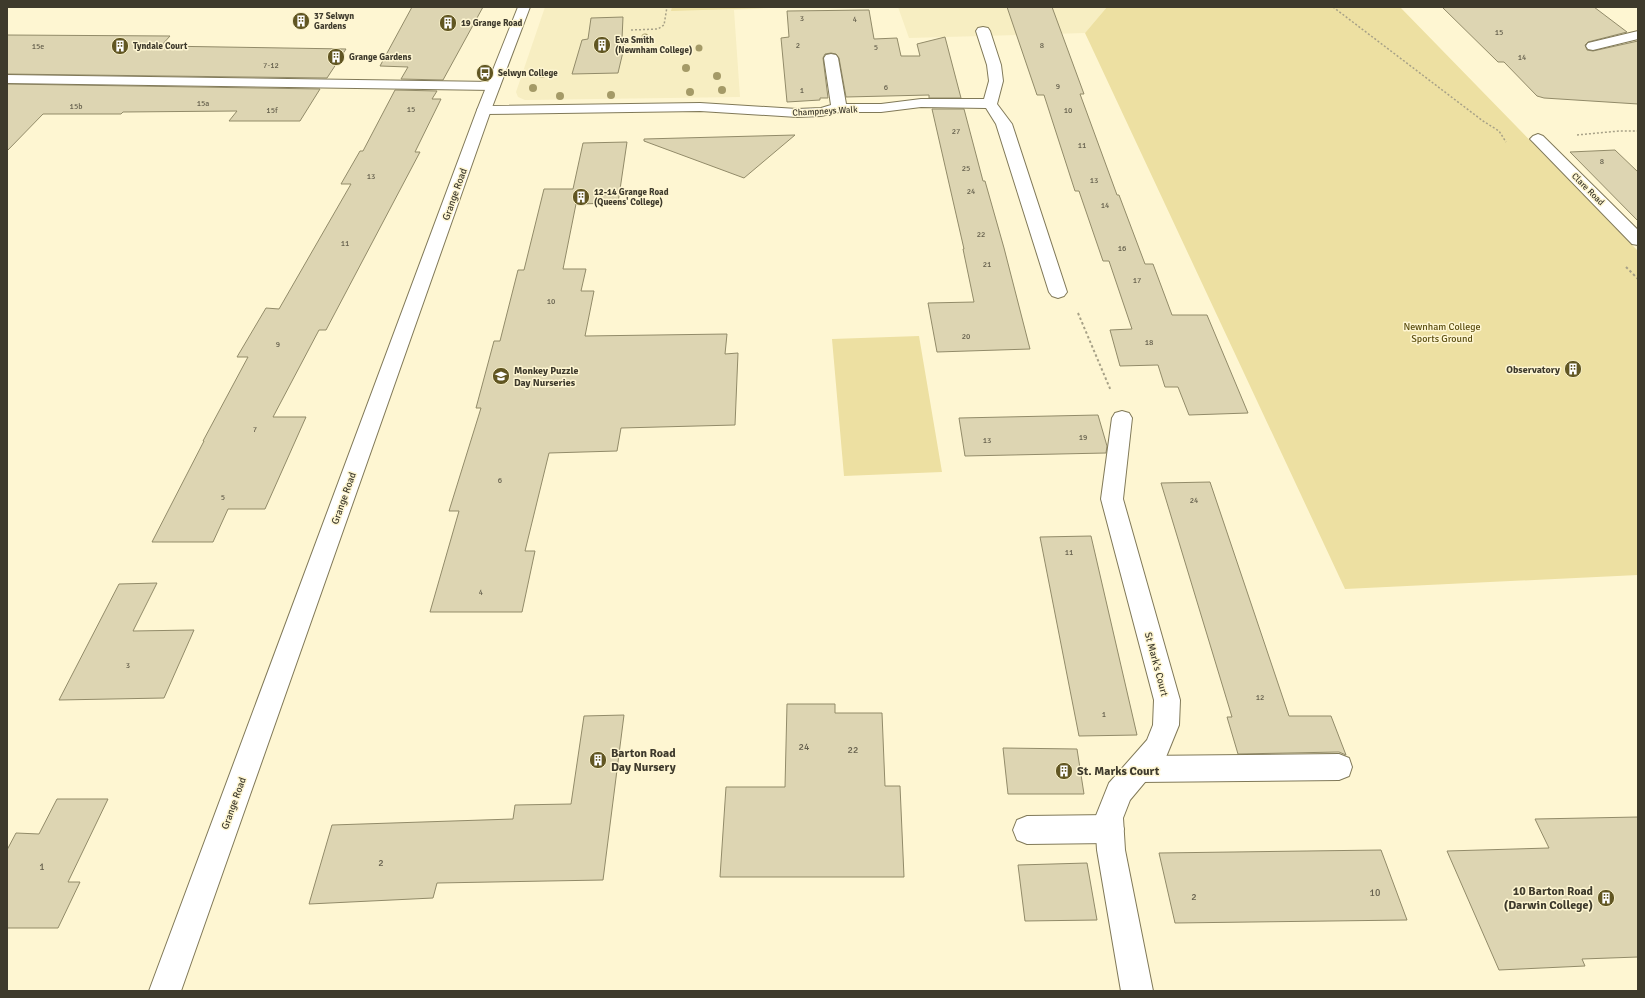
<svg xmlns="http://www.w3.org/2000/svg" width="1645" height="998" viewBox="0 0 1645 998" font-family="Signika,sans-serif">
  <rect width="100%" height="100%" fill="#fef6d2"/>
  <path fill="#f7eec2" d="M545,7H795L734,10L740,97L525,100L518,97L516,92Z
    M898,7H1107L1085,33L909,38Z"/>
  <path fill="#ede0a2" d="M672,7H795L671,11Z
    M1107,7H1400L1638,251V575L1345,589L1085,33Z
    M919,336L942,472L844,476L832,339Z"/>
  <path fill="#ddd5b2" stroke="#928b69" d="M412,7H483L443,80L401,79L408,67L380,66Z
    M1007,7H1052L1084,94H1080L1117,195H1119L1145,264H1153L1172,315H1207L1248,413L1189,415L1178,387H1165L1158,365L1120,366L1110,330L1132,329L1109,261H1103L1079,191H1075L1044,95H1037Z
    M1442,7H1594L1627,32L1588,42L1585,45L1587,50L1593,51L1638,41V104L1544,98L1537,96L1504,62H1498Z
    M869,10L874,39L897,38L901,56H920L917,44L945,37L961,98H929V95L846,97L839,58L836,54L831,53L825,54L823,58L828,98H820V100L787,102L781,38L789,37L787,11Z
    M623,17L622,39H626L618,73L572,74L582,40L588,39L591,18Z
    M7,35L170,36L161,46L346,49L327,78L7,74Z
    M7,84L320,89L300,121H229L237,111L123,112L121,114H43L7,151Z
    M395,90L437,91L432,99H441L415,152H420L326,330H319L273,417H306L265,509H228L213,542H152L204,441H203L248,357H237L266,308L279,309L351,184H341L360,151H363Z
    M932,109H964L983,181H985L1004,248L1030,349L937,352L928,303L974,302L963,249H964Z
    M795,135L744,178L644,141V139Z
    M627,142L618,203L576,204L563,269H586L581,291H594L585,336L727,334L725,354L738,353L735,425L621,428L617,451L549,453L525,551H535L522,612H430L459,511H449L481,408H476L494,341H500L518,270H524L544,189H573L583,143Z
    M1615,150L1638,172V221L1570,152Z
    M1098,415L1107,446L1106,453L965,456L959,418Z
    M1210,482L1289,716H1331L1346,755L1339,752L1238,754L1227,717H1232L1161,483Z
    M1091,536L1137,735L1079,736L1040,537Z
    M157,583L133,631L194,630L164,698L59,700L119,584Z
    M787,704H835V713H882L885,786H900L904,877H720L726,787H785Z
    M624,715L603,880L437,883L433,898L309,904L332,825L513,819L515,805L571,804L584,716Z
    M1003,748L1077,749L1084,794H1008Z
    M57,799H108L68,882H80L58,928H7V850L16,833L39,834Z
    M1638,817V957L1582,959L1585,966L1499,970L1447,851L1549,848L1535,819Z
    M1381,850L1407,920L1175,923L1159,853Z
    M1087,863L1097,920L1025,921L1018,865Z"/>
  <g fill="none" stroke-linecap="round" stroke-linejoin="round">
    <defs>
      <path id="lane" d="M7,75L493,82L498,83L500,86L498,89L493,90L7,83Z
        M1339,754L1349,758L1352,767L1349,776L1339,780L1140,782L1130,778L1127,769L1130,760L1140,756Z
        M1110,815L1120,819L1124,829L1120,839L1110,843L1027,844L1017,840L1013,830L1017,820L1027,816Z"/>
      <path id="street" d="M983,27L988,28L990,31L1001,65L1003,81L997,104L1012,124L1067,292L1064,296L1058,298L1052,296L1049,292L996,124L986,108L921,107L881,112H839L821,116L797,117L700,111L484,114L479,113L477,110L479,107L484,106L700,103L797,109L821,108L831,105L824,58L826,55L831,54L836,55L838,58L846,104H881L921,99H984L989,81L987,65L976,31L978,28Z
        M1638,31V39L1593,50L1588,49L1586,46L1588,43Z
        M1538,134L1543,136L1638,230V245L1632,244L1533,142L1530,139L1533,136Z
        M1122,411L1129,413L1132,418L1123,499L1180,700L1179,725L1166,757L1130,800L1123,818L1125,850L1153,991H1121L1097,850L1095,818L1109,783L1147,740L1153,725L1154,700L1101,499L1112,418L1115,413Z"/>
      <path id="secondary" d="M518,7H530L491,110L181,991H149L477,110Z"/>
    </defs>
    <use href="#lane" stroke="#807958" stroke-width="2"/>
    <use href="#street" stroke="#807958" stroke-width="2"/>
    <use href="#secondary" stroke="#807958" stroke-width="2"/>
    <path stroke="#a7a187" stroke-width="1.5" stroke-dasharray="2 2" stroke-linecap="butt" d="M1333,7L1483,121L1499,131L1506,142
      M631,30L658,29L664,25L667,7
      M1577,135L1619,131H1638"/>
    <path stroke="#a7a187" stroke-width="2" stroke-dasharray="2.5 2.5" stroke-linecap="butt" d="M1626,267L1638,279
      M1078,313L1111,391"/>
    <use href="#lane" fill="#fff" fill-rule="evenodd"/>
    <use href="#street" fill="#fff" fill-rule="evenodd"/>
    <use href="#secondary" fill="#fff" fill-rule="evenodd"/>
  </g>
  <g fill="#a49a67">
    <circle cx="645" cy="37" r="3.5"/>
    <circle cx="699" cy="48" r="3.5"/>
    <circle cx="686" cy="68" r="4"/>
    <circle cx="542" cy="74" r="4"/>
    <circle cx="717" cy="76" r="4"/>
    <circle cx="533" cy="88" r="4"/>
    <circle cx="722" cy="90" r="4"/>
    <circle cx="690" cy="92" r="4"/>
    <circle cx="611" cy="95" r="4"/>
    <circle cx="560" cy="96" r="4"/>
  </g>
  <defs>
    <symbol id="building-disc" viewBox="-11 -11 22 22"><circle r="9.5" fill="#615622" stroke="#fef6d2"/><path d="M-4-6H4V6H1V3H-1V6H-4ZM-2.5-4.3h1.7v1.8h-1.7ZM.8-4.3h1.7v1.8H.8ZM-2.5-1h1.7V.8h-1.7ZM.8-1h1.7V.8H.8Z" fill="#fff"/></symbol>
    <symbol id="bus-disc" viewBox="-11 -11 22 22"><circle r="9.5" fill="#615622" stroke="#fef6d2"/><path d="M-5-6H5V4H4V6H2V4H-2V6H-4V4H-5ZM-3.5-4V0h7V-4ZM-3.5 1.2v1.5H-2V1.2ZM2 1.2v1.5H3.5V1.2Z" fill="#fff"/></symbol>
    <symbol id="school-disc" viewBox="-11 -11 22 22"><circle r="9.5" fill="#615622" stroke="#fef6d2"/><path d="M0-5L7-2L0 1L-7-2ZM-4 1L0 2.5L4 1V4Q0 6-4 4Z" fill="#fff"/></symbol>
  </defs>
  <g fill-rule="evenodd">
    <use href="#building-disc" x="291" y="11" width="20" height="20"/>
    <use href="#building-disc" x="438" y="13" width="20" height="20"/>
    <use href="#building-disc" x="592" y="35" width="20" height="20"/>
    <use href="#building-disc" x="110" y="36" width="20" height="20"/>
    <use href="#building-disc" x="326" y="47" width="20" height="20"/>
    <use href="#bus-disc" x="475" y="63" width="20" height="20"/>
    <use href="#building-disc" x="571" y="187" width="20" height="20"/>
    <use href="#building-disc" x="1563" y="359" width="20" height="20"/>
    <use href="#school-disc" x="491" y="366" width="20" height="20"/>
    <use href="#building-disc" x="588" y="750" width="20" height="20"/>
    <use href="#building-disc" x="1054" y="761" width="20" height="20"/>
    <use href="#building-disc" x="1596" y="888" width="20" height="20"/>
  </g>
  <g text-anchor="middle" stroke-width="3" stroke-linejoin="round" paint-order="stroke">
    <g font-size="8" fill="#66614e">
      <text x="802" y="21">3</text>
      <text x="855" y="22">4</text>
      <text x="1499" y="35">15</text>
      <text x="798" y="48">2</text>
      <text x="1042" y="48">8</text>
      <text x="38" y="49">15e</text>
      <text x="876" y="50">5</text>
      <text x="1522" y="60">14</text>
      <text x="271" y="68">7-12</text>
      <text x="1058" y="89">9</text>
      <text x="886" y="90">6</text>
      <text x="802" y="93">1</text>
      <text x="203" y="106">15a</text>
      <text x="76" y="109">15b</text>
      <text x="411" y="112">15</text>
      <text x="272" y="113">15f</text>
      <text x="1068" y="113">10</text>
      <text x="956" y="134">27</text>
      <text x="1082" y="148">11</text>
      <text x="1602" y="164">8</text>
      <text x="966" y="171">25</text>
      <text x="371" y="179">13</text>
      <text x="1094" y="183">13</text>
      <text x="971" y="194">24</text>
      <text x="1105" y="208">14</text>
      <text x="981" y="237">22</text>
      <text x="345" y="246">11</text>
      <text x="1122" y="251">16</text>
      <text x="987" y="267">21</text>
      <text x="1137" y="283">17</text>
      <text x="551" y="304">10</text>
      <text x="966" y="339">20</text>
      <text x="1149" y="345">18</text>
      <text x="278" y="347">9</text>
      <text x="255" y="432">7</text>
      <text x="1083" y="440">19</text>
      <text x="987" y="443">13</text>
      <text x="500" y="483">6</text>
      <text x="223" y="500">5</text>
      <text x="1194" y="503">24</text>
      <text x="1069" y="555">11</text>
      <text x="481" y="595">4</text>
      <text x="128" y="668">3</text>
      <text x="1260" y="700">12</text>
      <text x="1104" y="717">1</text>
    </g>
    <g font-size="9" font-weight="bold" fill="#3e3a2c" stroke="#fef6d2" text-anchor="start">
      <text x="314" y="19">37 Selwyn<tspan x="314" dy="10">Gardens</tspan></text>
      <text x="461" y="26">19 Grange Road</text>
      <text x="615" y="43">Eva Smith<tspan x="615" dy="10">(Newnham College)</tspan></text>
      <text x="133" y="49">Tyndale Court</text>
      <text x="349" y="60">Grange Gardens</text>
      <text x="498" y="76">Selwyn College</text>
      <text x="594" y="195">12-14 Grange Road<tspan x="594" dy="10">(Queens' College)</tspan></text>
    </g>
    <g font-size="9" fill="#3e3a2c" stroke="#fef6d2">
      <text transform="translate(825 111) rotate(-3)" y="3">Champneys Walk</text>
      <text transform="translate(1588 189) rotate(45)" y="3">Clare Road</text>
    </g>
    <g font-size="10" fill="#3e3a2c" stroke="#fef6d2">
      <text transform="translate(454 194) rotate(-70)" y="4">Grange Road</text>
      <text transform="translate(343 498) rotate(-70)" y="4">Grange Road</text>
      <text transform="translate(1157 664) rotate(75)" y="4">St Mark's Court</text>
      <text transform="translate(233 803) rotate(-70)" y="4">Grange Road</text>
    </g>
    <g font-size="10" fill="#5b4e10" stroke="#fef6d2">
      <text x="1442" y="330">Newnham College<tspan x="1442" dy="12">Sports Ground</tspan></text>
    </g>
    <g font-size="10" font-weight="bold" fill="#3e3a2c" stroke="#fef6d2" text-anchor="end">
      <text x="1560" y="373">Observatory</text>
      <text x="514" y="374" text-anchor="start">Monkey Puzzle<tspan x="514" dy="12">Day Nurseries</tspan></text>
    </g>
    <g font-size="10" fill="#66614e">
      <text x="804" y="750">24</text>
      <text x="853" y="753">22</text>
      <text x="381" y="866">2</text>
      <text x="42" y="870">1</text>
      <text x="1375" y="896">10</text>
      <text x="1194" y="900">2</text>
    </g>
    <g font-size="12" font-weight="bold" fill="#3e3a2c" stroke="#fef6d2" text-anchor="start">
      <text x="611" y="757">Barton Road<tspan x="611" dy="14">Day Nursery</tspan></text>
      <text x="1077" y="775">St. Marks Court</text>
      <text x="1593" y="895" text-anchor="end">10 Barton Road<tspan x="1593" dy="14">(Darwin College)</tspan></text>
    </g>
  </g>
  <rect width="1645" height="998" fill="none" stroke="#3e3a2c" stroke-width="16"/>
</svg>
